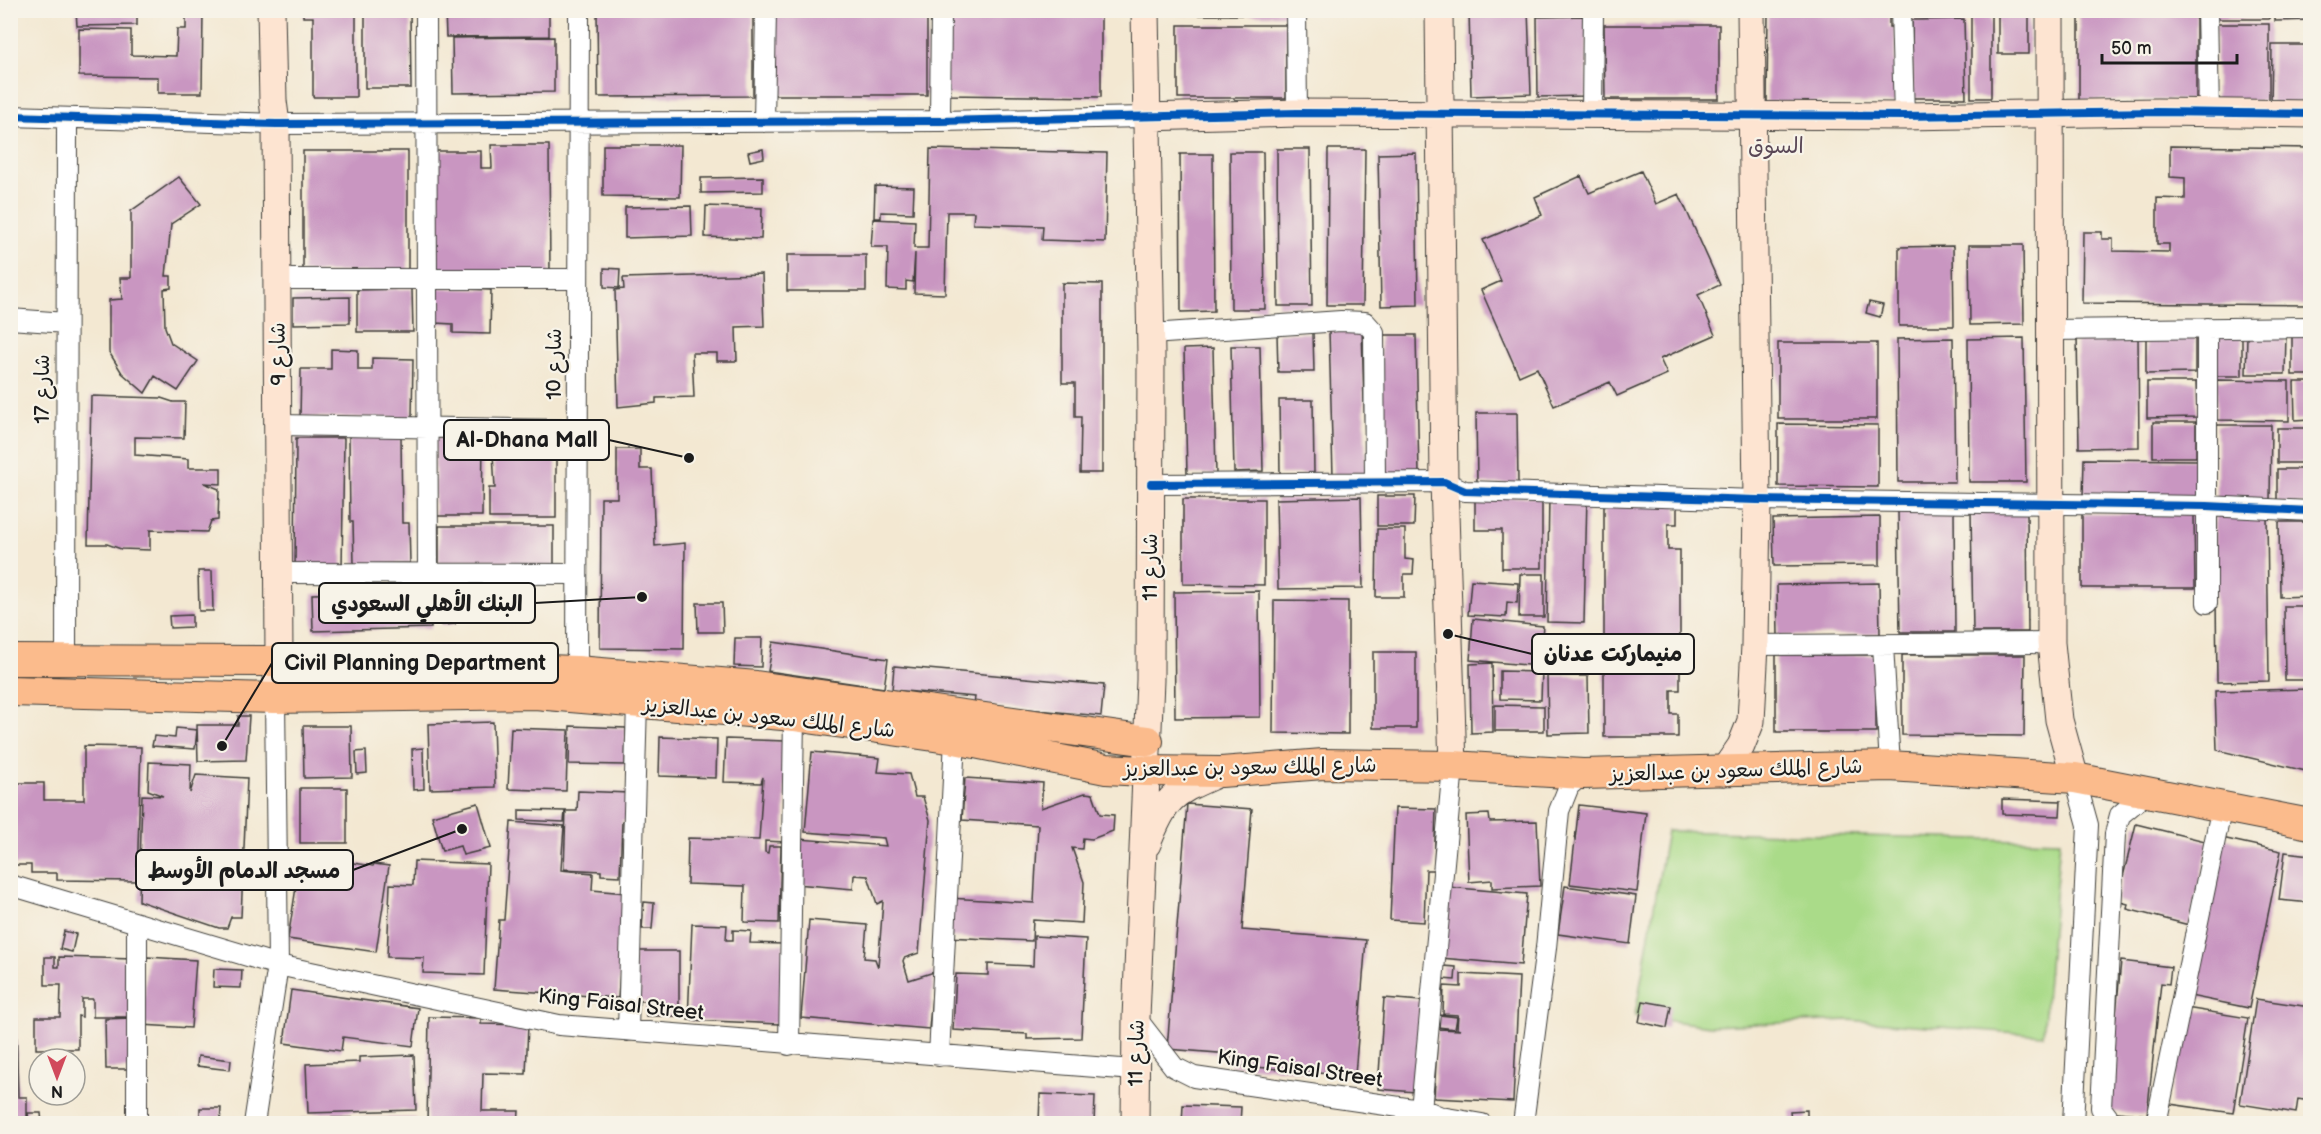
<svg xmlns="http://www.w3.org/2000/svg" width="2321" height="1134" viewBox="0 0 2321 1134" font-family="'Balsamiq Sans','Playpen Sans Arabic',sans-serif">
  <rect width="100%" height="100%" fill="#f7f3e8"/>
  <filter id="ink" filterUnits="userSpaceOnUse"><feTurbulence type="fractalNoise" baseFrequency=".0167" numOctaves="2"/><feDisplacementMap in="SourceGraphic" scale="12" xChannelSelector="R" yChannelSelector="G"/><feConvolveMatrix kernelMatrix="1 2 1 2 8 2 1 2 1" color-interpolation-filters="sRGB"/></filter>
  <filter id="wash" filterUnits="userSpaceOnUse"><feTurbulence type="fractalNoise" baseFrequency=".008" numOctaves="4" result="noise"/><feDisplacementMap in="SourceGraphic" scale="24" xChannelSelector="R" yChannelSelector="G"/><feGaussianBlur stdDeviation="1.35" result="paint"/><feColorMatrix in="noise" values="0 0 0 0 0 0 0 0 0 0 0 0 0 0 0 0 0 1.4 0 .05"/><feComposite in="paint" operator="in"/></filter>
  <g filter="url(#wash)">
    <rect width="100%" height="100%" fill="#f3e8d2"/>
    <path fill="#aadb89" stroke="#637c52" stroke-width="1.5" d="M1667,831L2060,841L2043,1035L1849,1020L1710,1026L1635,1016Z"/>
    <g id="blocks">
      <path fill="#c996c1" d="M76,10H137V25L77,26Z
        M186,10H203L202,93H158V77L79,76V29L131,30V55L176,56L177,29H186Z
        M303,10H356V97H313V17H303Z
        M365,10H410L411,88H365Z
        M445,10H549V36L446,37Z
        M597,10H753V96L598,97Z
        M772,10H847V13H853V10H927V95H772Z
        M946,10H1101V97L945,95Z
        M1179,10H1286V15H1179Z
        M1469,10H1528L1531,94L1471,96Z
        M1682,10H1720V13L1682,14Z
        M1768,10H1889V27H1895V103L1767,102Z
        M1998,10H2029V54H1998Z
        M2079,10H2196V100H2079Z
        M2214,10H2269V19H2214Z
        M2275,10H2310V20L2275,21Z
        M1971,14H1991V98H1971Z
        M1587,16V96L1538,97L1537,17Z
        M1964,19L1966,98H1913L1912,20Z
        M2216,24H2269V101H2216Z
        M1178,25H1286V98H1178Z
        M1604,25H1719V99H1605Z
        M554,37V92L453,93L452,38Z
        M2272,45H2310V105H2271Z
        M491,145H549L550,275L430,276L429,151H481V168H492Z
        M603,145H681L680,197L603,196Z
        M2170,146L2310,148V305L2082,303L2083,232H2102V239H2113V251L2169,252V244H2157V198L2185,199V178L2170,177Z
        M763,149L764,158L750,161L748,152Z
        M930,149L1107,153L1105,242L1042,240L1043,226L973,224L974,212H947L945,294L914,293L915,253L913,282L906,281V290L887,289L888,247H871L873,219L915,221L914,248H928Z
        M1277,149H1310L1312,306H1278Z
        M1328,149H1365L1363,305H1327Z
        M303,151H408V272H303Z
        M1230,152H1263L1265,309H1231Z
        M1416,153L1418,305L1381,306L1378,154Z
        M1180,154H1213L1214,311L1181,312Z
        M1641,171L1656,204L1679,194L1720,285L1698,295L1715,335L1660,359L1667,374L1617,396L1610,382L1554,406L1537,368L1519,376L1481,290L1501,281L1483,240L1542,215L1535,197L1581,176L1589,193Z
        M179,177L201,204L171,224L166,276H171V288L164,289L165,327L171,343L198,361L178,391L155,376L145,393L122,373L109,352V300L122,299L120,278H131V211Z
        M763,177V192L701,193V178Z
        M875,186L914,187L913,213L881,212V218H874Z
        M691,206L692,236L625,238V207Z
        M706,206L762,208L761,239L705,237Z
        M1969,245H2023L2024,324L1970,325Z
        M1953,246L1954,326H1899V247Z
        M787,255H866V291H787Z
        M604,268L620,269L619,288L604,287Z
        M762,274L764,326L736,327L737,361H717V353H692L694,397L656,398V403L618,407L615,290L624,289L623,278Z
        M1062,283L1102,284V473H1080L1081,417H1075V383H1062Z
        M435,288L491,290L490,334L453,333V324L435,323Z
        M412,289L413,332H357V290Z
        M350,297V323L293,324V298Z
        M1869,302L1883,305L1880,317L1866,313Z
        M1362,330L1366,476H1333L1329,331Z
        M1277,333H1313L1314,372H1278Z
        M1380,335H1416L1419,475L1383,476Z
        M2138,335L2139,447L2079,448L2077,336Z
        M2247,335H2286L2285,374H2246Z
        M2195,336V373L2146,374V337Z
        M2215,336H2242V376H2215Z
        M2292,336H2310V375H2292Z
        M1953,338L1955,482H1898L1897,339Z
        M2024,338L2026,482H1969L1968,339Z
        M1778,343H1877V419H1778Z
        M1231,346H1260L1263,471L1234,472Z
        M1213,348L1216,474H1187L1184,349Z
        M331,349L358,350V370H372V358L413,359L412,418L300,417L301,369H331Z
        M2217,380L2289,381V421L2216,420Z
        M2147,382H2196L2197,417L2147,418Z
        M2294,382H2310V419L2295,420Z
        M91,396L161,398L173,402H185L184,438L135,437V455L188,459V468H221V484L204,483L219,489L218,520L211,521L207,532L150,530V550L121,549L107,544H88Z
        M1279,400H1313L1314,474H1280Z
        M1476,413H1517L1518,483L1477,484Z
        M2153,422H2196V457H2153Z
        M1778,424L1878,425V487L1778,486Z
        M2217,425H2271L2270,501H2217Z
        M2277,428H2310V463H2277Z
        M401,435L402,523H409L410,563L354,564L353,522H350L349,436Z
        M492,436H556V518H489V488H495Z
        M296,438H344L342,568L295,567Z
        M435,438H483L482,516H435Z
        M617,449H640V469H652L655,546L685,543L684,649L600,648L601,498H617Z
        M2084,459L2200,460L2199,498L2083,497Z
        M2277,469H2310V504H2277Z
        M1549,495L1587,496L1584,623L1547,622Z
        M1377,496H1415L1414,526H1377Z
        M1361,497L1363,588L1278,589L1276,499Z
        M1475,497H1542V568H1502V530H1475Z
        M1183,499H1264V585L1183,584Z
        M1604,500H1677V524H1668V550H1680V690H1671V714H1678V737H1604Z
        M1954,510L1955,632H1900L1898,511Z
        M2027,510L2028,632H1973L1971,511Z
        M2082,514H2194L2195,588H2082Z
        M2215,514H2267L2269,681L2217,682Z
        M1880,517V565L1774,566L1773,519Z
        M2279,522H2310V596L2280,597Z
        M439,526H554V568H439Z
        M1377,529H1405V559L1414,560L1413,574H1404V597H1376Z
        M198,571H212L213,611H199Z
        M1520,574H1544V617H1519Z
        M1471,580L1518,583L1517,603L1507,602L1506,617L1468,615Z
        M1879,583L1880,634L1778,636L1777,585Z
        M431,591V628L313,631L312,594Z
        M1259,591L1260,717L1175,718L1174,592Z
        M1274,600L1348,601V734L1273,733Z
        M697,603H722L723,632H698Z
        M2284,606H2310V680H2285Z
        M442,607H455V624L442,625Z
        M192,615V627L170,628L169,616Z
        M1473,619L1543,626L1539,666L1470,660Z
        M735,638H762L761,667L734,666Z
        M773,642L888,659L884,688L768,671Z
        M1373,652H1416V728H1373Z
        M1776,655H1876V732H1776Z
        M1902,655H2025L2024,736L1902,735Z
        M1492,663L1493,732L1471,733L1470,664Z
        M894,666L1104,685L1101,716L974,704L975,697L892,690Z
        M1500,671L1542,672L1541,700L1500,699Z
        M1547,676H1588L1589,733L1548,734Z
        M2310,689V772L2217,750L2215,691Z
        M1495,705L1544,706V731H1495Z
        M238,716H249L246,760L198,761L197,725H238Z
        M493,722L495,787L430,789L428,724Z
        M303,726H351L352,777L304,778Z
        M570,726L626,728L625,765L569,764Z
        M176,728L197,730L195,749L152,746L154,736L175,738Z
        M511,728L568,730L566,791L508,789Z
        M660,737L717,739L716,778L659,776Z
        M726,739L786,741L784,842L765,841V852L768,853L769,846H781L779,923L744,922L745,886L687,884L688,838L759,840L763,777L761,783L724,782Z
        M84,746L141,747L137,881L57,880V873H31V865H11L10,783H44V800H84Z
        M423,748L424,789L413,790L412,749Z
        M366,751L367,773L357,774L356,752Z
        M812,752L880,758L878,772L909,774L915,797H923L930,820L919,953L904,958L903,961L909,980L934,972L929,1029L801,1018L809,920L867,925L864,958L875,959L878,967L883,901L877,904L868,876L854,875L853,889L796,884L800,839L886,846L884,838L805,832Z
        M149,762L191,764L190,793L196,775L247,778L241,917H231L227,928H219L139,901L142,795L163,796L148,790Z
        M965,778L1043,783L1041,808L1085,793L1093,794L1100,814L1114,815L1113,831L1092,839L1083,838L1082,849L1072,848L1084,882L1082,923L1033,920L1032,941L947,937L949,898L1034,903L1038,825L962,820Z
        M300,788H347V843H300Z
        M578,791L629,793L628,821H622L620,876L601,875V871L564,869L566,811H577Z
        M2002,799L2061,801L2060,816L2002,814Z
        M478,803L491,848L463,855L460,846L442,851L432,816Z
        M1187,804L1252,809L1242,930L1366,940L1355,1075L1230,1065L1231,1054L1167,1049Z
        M1579,805L1646,813L1637,892L1570,884Z
        M1395,808L1436,809L1434,870H1426L1424,922L1390,920Z
        M519,810L565,811L564,822L519,820Z
        M1489,814L1490,822L1537,821L1540,886L1492,888V880L1469,882L1466,815Z
        M511,822L564,826L561,870L593,873L592,890L626,893L618,998L494,989L499,920H504Z
        M2136,824L2209,842L2189,925L2127,909L2128,904L2117,901Z
        M2222,838L2281,851L2249,1008L2190,996Z
        M2285,852L2310,855V903L2279,900Z
        M301,855L373,866L374,864L389,866L376,952L288,939Z
        M414,861L488,864L484,975L423,973L424,958L387,957L390,884L413,885Z
        M1565,886L1636,896L1630,944L1558,934Z
        M1447,887L1527,894L1521,965L1441,958Z
        M644,902L654,903L652,929H642Z
        M692,924L727,925L726,940H733V930L751,931L750,943L784,944L780,1024L688,1020Z
        M64,931L76,934L72,952L60,949Z
        M1034,936L1086,939L1081,1038L1027,1039V1034L953,1030L956,974L988,975V964L1033,966Z
        M634,951H679V1016H646V1001H635Z
        M45,957H55V967H59V957L134,959V1017H93V999H82V1017L78,1016V1049H36V1017H60L61,985H45Z
        M147,957L196,960L191,1028L142,1025Z
        M2121,961L2171,967L2169,984L2161,983L2147,1115L2107,1111Z
        M1443,966L1456,967L1455,980L1442,979Z
        M214,969L242,970L241,988L213,987Z
        M1461,974L1519,977L1513,1102L1434,1098L1438,1029L1460,1030L1457,1029L1458,1015L1443,1014L1444,986L1461,987Z
        M10,979H15L18,1097H27V1123H10Z
        M291,990L418,1008L413,1046L343,1037L341,1051L284,1043Z
        M1384,998L1421,1001L1415,1092L1378,1089Z
        M2256,999L2310,1007V1101L2298,1099L2296,1113L2240,1104Z
        M1643,1001L1671,1006L1667,1028L1639,1022Z
        M2186,1008L2248,1018L2233,1113L2170,1104Z
        M1439,1015L1457,1017L1455,1029L1438,1027Z
        M429,1017L481,1018V1024L528,1025L526,1074L483,1073L482,1111H519L518,1124H427Z
        M131,1018L132,1069H106L105,1019Z
        M414,1055L416,1110L308,1113L306,1064L359,1062V1057Z
        M198,1056L231,1060L230,1070L197,1066Z
        M1040,1094L1095,1096L1094,1124H1039Z
        M1183,1105L1241,1107L1240,1124H1182Z
        M200,1108H221L220,1124H200Z
        M1807,1110V1120L1791,1121L1790,1111Z
        M28,1113H41L42,1124H29Z
        M301,1118H416V1124H301Z
        M1258,1119L1307,1122V1124H1258Z"/>
    </g>
  </g>
  <g filter="url(#ink)">
    <use href="#blocks" fill-opacity="0" stroke="#3c3b37" stroke-width="1.5"/>
    <g fill="none" stroke-linecap="round" stroke-linejoin="round">
      <defs>
        <path id="street" d="M426,10L428,573
          M1296,10L1297,113
          M1901,10L1904,116
          M2207,10L2209,113
          M1592,114L1593,10
          M10,116L276,124L940,121L1145,117
          M940,121L941,10
          M764,122L766,10
          M277,279H578
          M10,319L66,323
          M2207,328V603
          M2050,330L2310,327
          M1151,334L1341,321L1365,322L1374,332L1375,483
          M279,425L577,430
          M1151,484L1444,482L1465,491L1757,500L2207,506L2310,511
          M279,573L577,574
          M1755,645L2051,643
          M1883,645L1890,766
          M66,660L67,119
          M566,677L577,671L579,10
          M10,885L278,965L559,1025L1134,1070
          M137,923V1124
          M1136,1018L1174,1067L1194,1077L1427,1111L1441,1117L1482,1124
          M628,1031L637,702
          M789,1045L794,716
          M939,1056L955,739
          M1421,1110L1453,766
          M254,1124L278,965L275,698
          M1523,1124L1546,948L1559,811L1569,786L1583,774
          M2073,1124L2088,825L2075,778
          M2113,1124L2101,1108L2115,834L2120,815L2149,791
          M2156,1124L2222,806"/>
        <path id="secondary" d="M271,10L273,101L276,124L279,661L275,698
          M1439,10L1444,482L1453,766
          M2050,10L2051,643L2059,720L2075,778
          M1145,117L1297,113L1904,116L2157,112L2310,114
          M1723,772L1741,746L1751,721L1755,645L1757,500L1751,10
          M1147,844C1167,793 1174,793 1221,772
          M1135,1124L1136,1018L1150,680L1151,354L1145,10"/>
        <path id="primary" d="M10,660L279,661L577,671L756,686L1148,741
          M10,691L275,698L535,694L794,716L955,739L1106,769L1144,771L1221,772L1323,764L1453,766L1583,774L1890,766L2075,778L2310,824"/>
      </defs>
      <use href="#street" stroke="#3c3b37" stroke-width="22"/>
      <use href="#secondary" stroke="#3c3b37" stroke-width="29"/>
      <use href="#primary" stroke="#3c3b37" stroke-width="32"/>
      <use href="#street" stroke="#fff" stroke-width="20"/>
      <use href="#secondary" stroke="#fde4d1" stroke-width="27"/>
      <use href="#primary" stroke="#fbbb8c" stroke-width="30"/>
      <defs>
        <path id="cycleway" d="M10,116L276,124L940,121L1297,113L1904,116L2157,112L2310,114
          M1151,484L1444,482L1465,491L1757,500L2207,506L2310,511"/>
      </defs>
      <use href="#cycleway" stroke="#f7f3e8" stroke-width="11"/>
      <use href="#cycleway" stroke="#0057b8" stroke-width="8"/>
    </g>
  </g>
  <g text-anchor="middle" stroke-width="4.5" stroke-linejoin="round" paint-order="stroke">
    <g font-size="21" fill="#1c1c1c" stroke="#f7f3e8">
      <text transform="translate(278 354) rotate(-91)" y="7">شارع 9</text>
      <text transform="translate(554 364) rotate(-90)" y="7">شارع 10</text>
      <text transform="translate(42 389) rotate(-90)" y="7">شارع 17</text>
      <text transform="translate(1150 567) rotate(-90)" y="7">شارع 11</text>
      <text transform="translate(769 717) rotate(6)" y="7">شارع الملك سعود بن عبدالعزيز</text>
      <text transform="translate(1250 767) rotate(-1)" y="7">شارع الملك سعود بن عبدالعزيز</text>
      <text transform="translate(1736 770) rotate(-2)" y="7">شارع الملك سعود بن عبدالعزيز</text>
      <text transform="translate(621 1004) rotate(6)" y="7">King Faisal Street</text>
      <text transform="translate(1136 1053) rotate(-89)" y="7">شارع 11</text>
      <text transform="translate(1300 1068) rotate(8)" y="7">King Faisal Street</text>
    </g>
    <g font-size="22" fill="#594756" stroke="#f7f3e8">
      <text x="1776" y="153">السوق</text>
    </g>
  </g>
  <path fill="none" stroke="#1c1c1c" stroke-width="2" d="M689 458L609 440M642 597L535 603M1448 634L1532 654M222 746L272 663M462 829L353 870"/>
  <g fill="#1c1c1c" stroke="#f7f3e8" stroke-width="2">
    <circle cx="689" cy="458" r="6"/>
    <circle cx="642" cy="597" r="6"/>
    <circle cx="1448" cy="634" r="6"/>
    <circle cx="222" cy="746" r="6"/>
    <circle cx="462" cy="829" r="6"/>
  </g>
  <g fill="#f7f3e8" stroke="#1c1c1c" stroke-width="2">
    <rect x="444" y="420" width="165" height="40" rx="6"/>
    <rect x="319" y="583" width="216" height="40" rx="6"/>
    <rect x="1532" y="634" width="162" height="40" rx="6"/>
    <rect x="272" y="643" width="286" height="40" rx="6"/>
    <rect x="136" y="850" width="217" height="40" rx="6"/>
  </g>
  <g font-size="22" text-anchor="middle" font-weight="bold" fill="#1c1c1c">
    <text x="527" y="447">Al-Dhana Mall</text>
    <text x="427" y="611">البنك الأهلي السعودي</text>
    <text x="1613" y="661">منيماركت عدنان</text>
    <text x="415" y="670">Civil Planning Department</text>
    <text x="244" y="878">مسجد الدمام الأوسط</text>
  </g>
  <rect width="2321" height="1134" fill="none" stroke="#f7f3e8" stroke-width="36"/>
  <g transform="translate(57 1077) rotate(180)"><circle r="28" fill="#f7f3e8" stroke="#9f9d96" stroke-width="1.5"/>
  <path d="M0-4.5L10 22L0 15L-10 22Z" fill="#d1495b"/>
  <text y="-9" font-size="16" font-weight="bold" text-anchor="middle" fill="#1c1c1c">N</text>
  </g>
  <path d="M2102 54v9h135v-9" fill="none" stroke="#1c1c1c" stroke-width="3"/>
  <text x="2111" y="54" font-size="18" fill="#1c1c1c" stroke="#f7f3e8" stroke-width="4.5" paint-order="stroke">50 m</text>
</svg>
